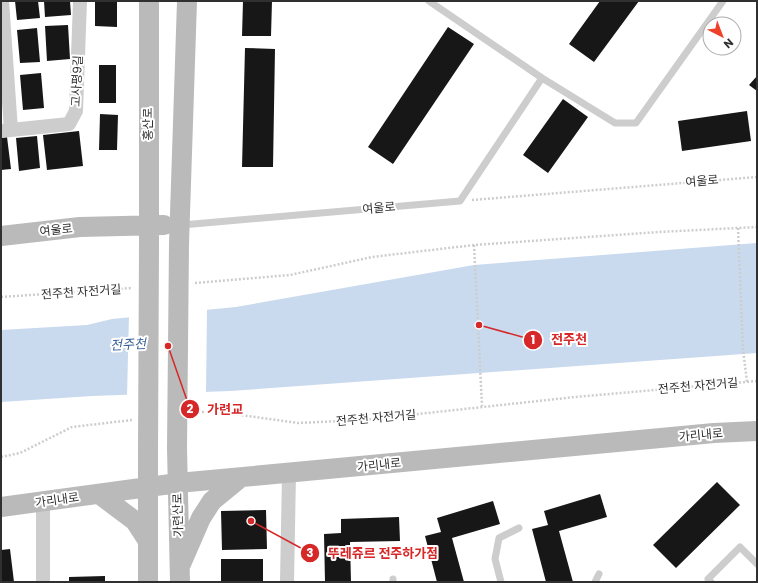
<svg xmlns="http://www.w3.org/2000/svg" width="758" height="583" viewBox="0 0 758 583" font-family="Poppins,'Noto Sans KR',sans-serif">
  <rect width="100%" height="100%" fill="#fff"/>
  <path fill="#c9d9ee" d="M757,243V353L230,391L92,396L1,402V330L87,325L112,319L236,307L474,265Z"/>
  <path fill="#fff" d="M207,308L206,394L127,397L129,315Z"/>
  <path fill="#171717" d="M15,1H38L40,18L17,20Z
    M44,1H70L71,15L45,17Z
    M95,1H117V27L95,26Z
    M243,1H272L271,36H242Z
    M600,1H639L594,62L569,44Z
    M68,25L70,59L47,61L45,26Z
    M448,27L474,44L393,164L368,147Z
    M37,28L40,62L20,63L17,30Z
    M245,48L275,49L273,167H242Z
    M99,65H116V103H99Z
    M41,73L44,108L23,110L20,75Z
    M757,76V91L749,85Z
    M563,99L588,117L548,173L523,155Z
    M747,111L751,141L682,151L678,121Z
    M100,114L118,115L117,150H99Z
    M79,131L83,166L47,170L43,135Z
    M37,136L40,168L19,171L16,138Z
    M7,137L11,169L1,170V138Z
    M717,482L740,505L676,568L653,545Z
    M600,494L607,517L559,531L573,582H546L532,529L548,525L544,511Z
    M493,501L500,524L452,538L464,582H437L425,536L441,532L437,518Z
    M266,510L267,549L222,550L221,511Z
    M399,517L400,541L350,542L351,582H325L324,534L341,533V519Z
    M10,549L14,582H1V550Z
    M221,559H263V582H221Z
    M105,576V582H69V577Z"/>
  <g fill="none" stroke-linecap="round" stroke-linejoin="round">
    <path stroke="#cdcdcd" stroke-width="2.5" stroke-dasharray="2 2" stroke-linecap="butt" d="M472,200L757,177
      M738,228L743,349L747,382
      M474,245L482,406
      M195,283L290,275L372,257L474,245L659,232L757,227
      M1,297L132,288
      M194,413L212,411L298,423L363,420L575,397L757,381
      M1,457L20,453L72,427L132,420"/>
    <path stroke="#cdcdcd" stroke-width="7" d="M429,1L542,78L615,123H636L723,1
      M182,225L460,201L542,78
      M393,582V579
      M501,582L495,559L499,538L519,528
      M595,582L599,574
      M711,582L708,579L740,547L757,564"/>
    <path stroke="#cdcdcd" stroke-width="14" d="M2,1L11,130
      M1,131L69,124L76,111L80,1
      M43,502V582
      M287,582L289,474"/>
    <path stroke="#bababa" stroke-width="20" d="M149,1V247
      M1,236L80,227L164,225
      M179,244L187,1
      M177,448L180,582
      M148,449V582
      M99,494L135,521L148,541
      M1,507L178,483L714,433L757,431
      M181,564L201,518L212,501L240,478"/>
    <path stroke="#bababa" stroke-width="20" d="M177,448L179,244
      M148,449L149,247"/>
  </g>
  <g text-anchor="middle" stroke-width="4" stroke-linejoin="round" paint-order="stroke">
    <g font-size="12" fill="#303030" stroke="#fff">
      <text transform="translate(77 81) rotate(-87)" y="4">고사평9길</text>
      <text transform="translate(148 124) rotate(-90)" y="4">홍산로</text>
      <text transform="translate(702 181) rotate(-5)" y="4">여울로</text>
      <text transform="translate(379 208) rotate(-5)" y="4">여울로</text>
      <text transform="translate(56 230) rotate(-6)" y="4">여울로</text>
      <text transform="translate(81 292) rotate(-4)" y="4">전주천 자전거길</text>
      <text transform="translate(698 386) rotate(-5)" y="4">전주천 자전거길</text>
      <text transform="translate(376 418) rotate(-5)" y="4">전주천 자전거길</text>
      <text transform="translate(701 435) rotate(-5)" y="4">가리내로</text>
      <text transform="translate(379 465) rotate(-6)" y="4">가리내로</text>
      <text transform="translate(57 500) rotate(-8)" y="4">가리내로</text>
      <text transform="translate(178 515) rotate(-91)" y="4">가련산로</text>
    </g>
    <g font-size="13" font-style="italic" fill="#396197" stroke="#fff">
      <text transform="translate(128 344) rotate(-3)" y="5">전주천</text>
    </g>
  </g>
  <path fill="none" stroke="#d62828" stroke-width="1.5" d="M479 325L533 340M168 346L190 409M251 521L310 553"/>
  <g fill="#d62828" stroke="#fff" stroke-width="1.5">
    <circle cx="479" cy="325" r="4"/>
    <circle cx="168" cy="346" r="4"/>
    <circle cx="251" cy="521" r="4"/>
    <circle cx="533" cy="340" r="10"/>
    <circle cx="190" cy="409" r="10"/>
    <circle cx="310" cy="553" r="10"/>
  </g>
  <g font-size="12" text-anchor="middle" font-weight="bold" fill="#fff">
    <text x="533" y="344">1</text>
    <text x="190" y="413">2</text>
    <text x="310" y="557">3</text>
  </g>
  <g font-size="13" text-anchor="middle" font-weight="bold" fill="#d62828" stroke="#fff" stroke-width="4" stroke-linejoin="round" paint-order="stroke">
    <text x="569" y="344">전주천</text>
    <text x="225" y="414">가련교</text>
    <text x="383" y="558">뚜레쥬르 전주하가점</text>
  </g>
  <rect width="758" height="583" fill="none" stroke="#303030" stroke-width="4"/>
  <g transform="translate(722 36) rotate(138)"><circle r="19" fill="#ffffff" stroke="#acacac"/>
  <path d="M0-3L7 15L0 10L-7 15Z" fill="#ef412a"/>
  <text y="-6" font-size="11" font-weight="bold" text-anchor="middle" fill="#303030">N</text>
  </g>
</svg>
